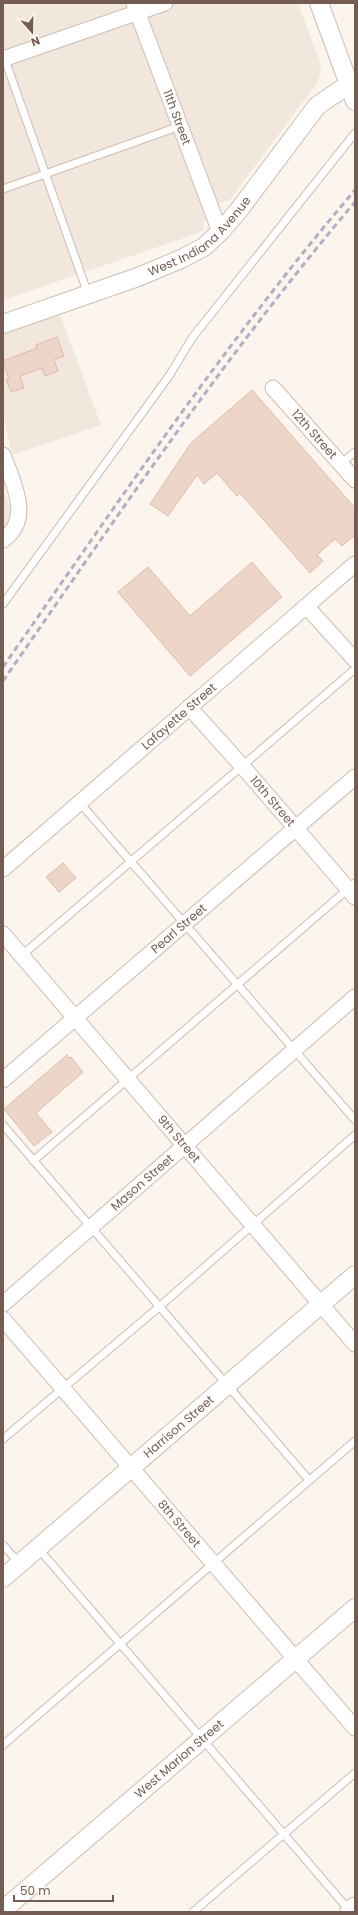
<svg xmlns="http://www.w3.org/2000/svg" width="358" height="1915" viewBox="0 0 358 1915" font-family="Poppins,sans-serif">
  <rect width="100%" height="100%" fill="#fbf5ee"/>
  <path fill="#f2e7dd" d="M3,3H298L319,60L321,70L317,83L229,201L221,202L204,222L203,230L193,235L3,300Z
    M60,314L101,425L12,455L3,415V334Z
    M3,487L10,507L11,517L7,527L3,530Z"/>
  <path fill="#edd5c8" stroke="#debbaa" d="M57,337L64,356L54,360L58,371L45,376L42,368L20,376L24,388L11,392L6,379H9L3,361L37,348L36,345Z
    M252,390L355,508V535L342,546L335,539L317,555L323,561L310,573L240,493L237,496L217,473L204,484L197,475L168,516L150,504L191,443Z
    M252,562L282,597L190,676L118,592L148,567L190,616Z
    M63,863L76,878L59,892L46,877Z
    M67,1055L70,1058L71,1057L83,1072L36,1113L52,1132L34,1146L4,1109Z"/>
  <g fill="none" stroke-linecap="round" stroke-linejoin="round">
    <defs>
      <path id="service" d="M4,57L88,294
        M3,189L180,126
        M340,464L355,452
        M3,604L169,376L192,338L355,133
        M80,803L355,1120
        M21,956L355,669
        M3,1125L309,1480
        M33,1161L355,883
        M3,1439L159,1307L355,1135
        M3,1545L19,1563
        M38,1548L349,1910
        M3,1745L355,1441
        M193,1912L355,1773"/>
      <g id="minor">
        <path id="s1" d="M134,3L220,232"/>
        <path d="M3,59L165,3"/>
        <path id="s2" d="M273,388L355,480"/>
        <path d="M3,455C13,483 33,519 3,540"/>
        <path d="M306,606L355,660"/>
        <path id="s3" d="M189,707L243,767L355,897"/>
        <path id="s4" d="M3,869L355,564"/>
        <path id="s5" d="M3,934L355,1344"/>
        <path id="s6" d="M3,1080L355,777"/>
        <path id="s7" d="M3,1304L355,997"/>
        <path id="s8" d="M3,1319L355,1728"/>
      </g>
      <g id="tertiary">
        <path d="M319,3L355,101"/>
        <path id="s9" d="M3,324L138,277L181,259L204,247L220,232L239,210L317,106L349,84"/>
        <path id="s10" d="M3,1578L355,1275"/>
        <path id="s11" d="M3,1910L355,1608"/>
      </g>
      <path id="secondary" d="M351,1912L355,1908"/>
    </defs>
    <use href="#service" stroke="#cdbdb4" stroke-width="9"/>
    <use href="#minor" stroke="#cdbdb4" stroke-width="17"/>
    <use href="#tertiary" stroke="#cdbdb4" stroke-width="20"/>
    <use href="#secondary" stroke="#d2bfb4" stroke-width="23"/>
    <use href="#service" stroke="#fff" stroke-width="7"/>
    <use href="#minor" stroke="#fff" stroke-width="15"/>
    <use href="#tertiary" stroke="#fff" stroke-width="18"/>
    <use href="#secondary" stroke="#fff" stroke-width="21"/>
    <path stroke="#b8abc5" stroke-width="3" stroke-dasharray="6 4" stroke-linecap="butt" d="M3,667C116,505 227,340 355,190
      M3,681C116,518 227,353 355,202"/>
  </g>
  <g text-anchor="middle" stroke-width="3.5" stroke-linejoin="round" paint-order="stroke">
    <g font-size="12" fill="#755c52" stroke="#fef9f4">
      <text dy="4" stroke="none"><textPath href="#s1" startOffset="122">11th Street</textPath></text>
      <text dy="4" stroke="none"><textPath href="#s9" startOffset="218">West Indiana Avenue</textPath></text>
      <text dy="4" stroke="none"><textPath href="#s2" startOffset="62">12th Street</textPath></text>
      <text dy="4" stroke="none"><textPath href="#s4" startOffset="233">Lafayette Street</textPath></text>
      <text dy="4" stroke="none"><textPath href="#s3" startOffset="126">10th Street</textPath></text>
      <text dy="4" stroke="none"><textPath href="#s6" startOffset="232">Pearl Street</textPath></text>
      <text dy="4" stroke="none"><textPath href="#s5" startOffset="270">9th Street</textPath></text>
      <text dy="4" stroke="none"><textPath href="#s7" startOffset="185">Mason Street</textPath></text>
      <text dy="4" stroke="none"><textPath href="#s10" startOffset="232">Harrison Street</textPath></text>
      <text dy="4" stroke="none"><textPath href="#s8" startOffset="270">8th Street</textPath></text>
      <text dy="4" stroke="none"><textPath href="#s11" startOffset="232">West Marion Street</textPath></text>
    </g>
  </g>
  <rect width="358" height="1915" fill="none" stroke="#755c52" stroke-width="8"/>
  <g transform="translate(32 32) rotate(160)" stroke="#fef9f4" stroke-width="3" paint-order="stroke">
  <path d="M0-3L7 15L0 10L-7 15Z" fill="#755c52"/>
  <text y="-6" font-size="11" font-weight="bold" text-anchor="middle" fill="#755c52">N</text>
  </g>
  <path d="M14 1895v6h99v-6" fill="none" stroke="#755c52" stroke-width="2"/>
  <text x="20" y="1895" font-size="12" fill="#755c52" stroke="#fef9f4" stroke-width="3" paint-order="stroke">50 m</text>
</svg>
